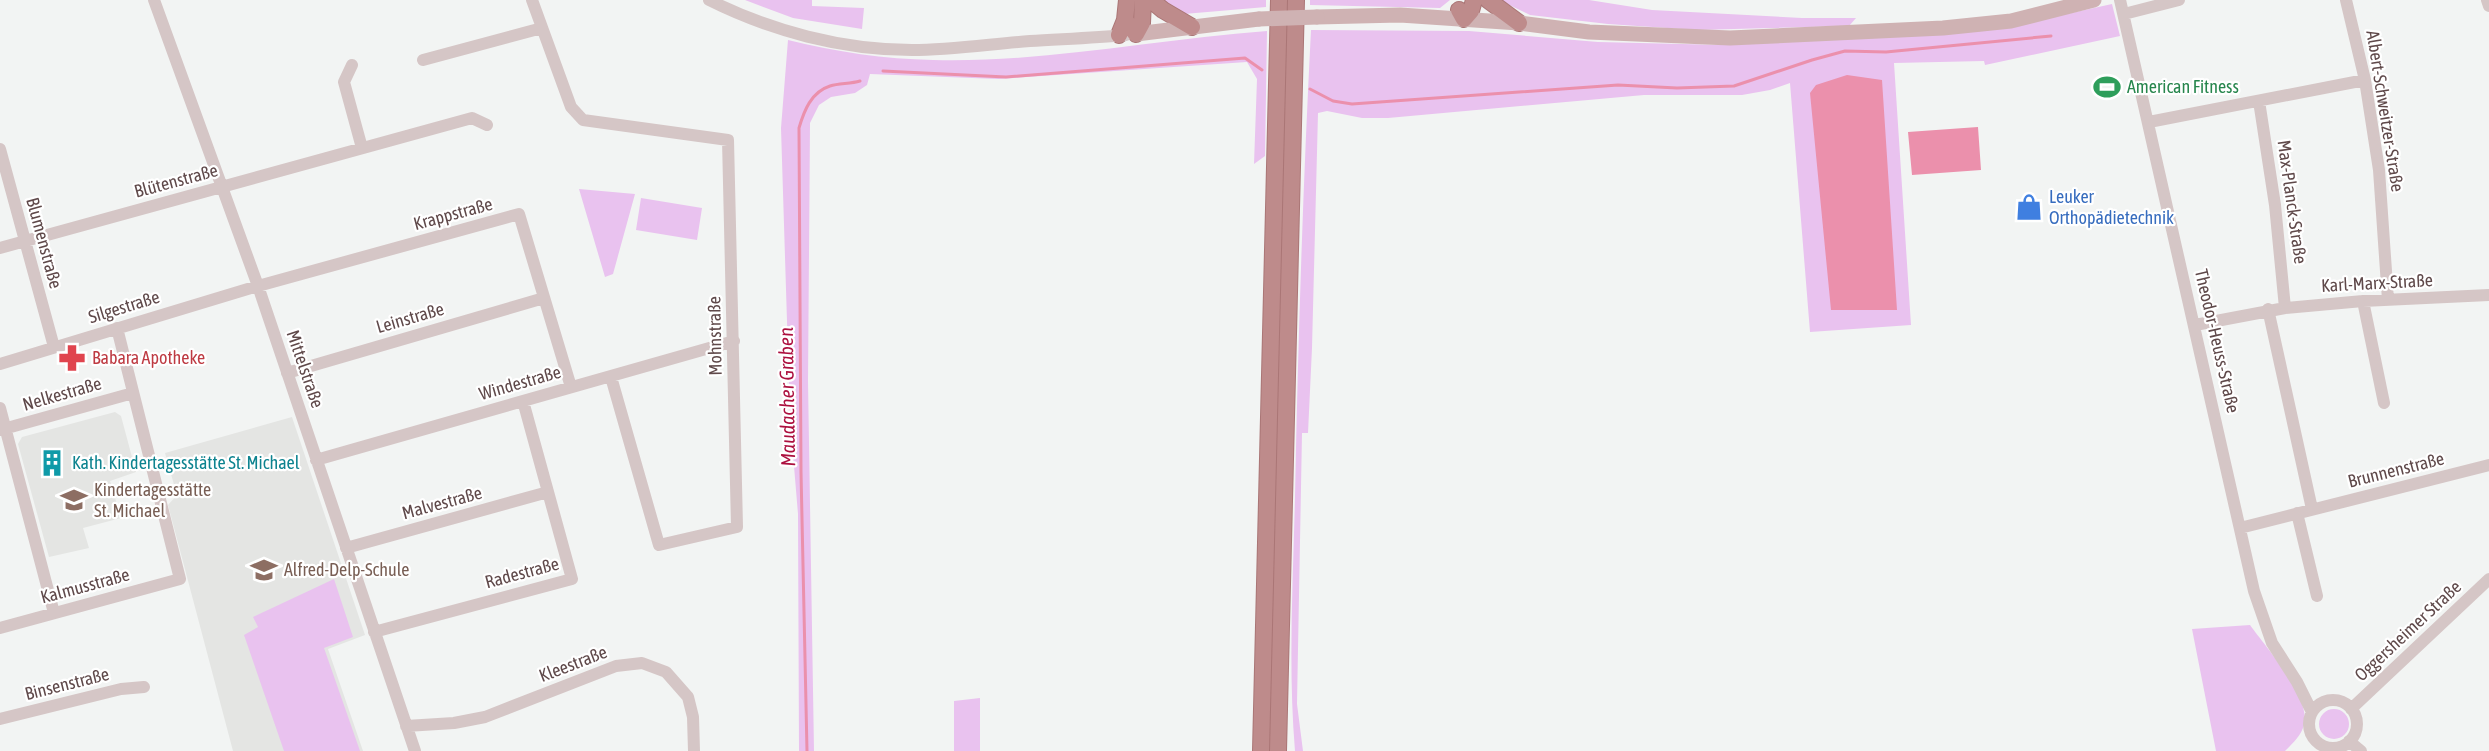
<svg xmlns="http://www.w3.org/2000/svg" width="2489" height="751" viewBox="0 0 2489 751" font-family="'Asap Condensed',sans-serif">
  <rect width="100%" height="100%" fill="#f2f4f3"/>
  <path fill="#e4e5e3" d="M115,412L121,416L136,472L110,481L121,518L83,528L89,548L49,557L18,444L22,437Z
    M292,417L365,635L328,649L363,751H233L168,505L177,495L165,453Z"/>
  <path fill="#e9c2ef" d="M745,0H812V6L864,8L862,29L793,18Z
    M1162,0H1266V7L1184,14Z
    M1310,0H1450L1440,8L1310,5Z
    M1499,0H1589L1652,10L1802,18H1856L1849,26L1697,30L1608,24L1530,15Z
    M2112,4L2120,36L1985,65L1984,61L1894,63L1911,325L1810,332L1790,83L1770,90L1742,95H1644L1388,118H1362L1327,111L1318,113L1312,348L1308,433H1302L1297,704L1303,751H1295C1288,667 1293,582 1295,497C1298,341 1303,186 1311,30L1469,31L1598,42L1724,45L2053,17Z
    M1267,31L1265,156L1254,164L1257,79L1247,62L998,79L870,74L867,85L855,93L831,97L819,105L810,123L808,381L814,751H799L798,514L790,418L781,128L788,40C836,52 885,59 933,60C1045,63 1156,39 1267,31Z
    M579,189L635,194L613,274L605,277Z
    M641,198L702,208L697,240L636,230Z
    M334,579L353,637L324,648L360,751H284L244,635L258,627L253,617Z
    M2250,625C2265,646 2312,699 2304,725C2301,736 2293,743 2285,751H2216L2192,629Z
    M980,698V751H954V701Z
    M2319 724a15 15 0 1 1 30 0a15 15 0 1 1-30 0Z"/>
  <path fill="#eb90ac" d="M1847,75L1882,80L1897,310H1831L1810,93L1816,85Z
    M1978,127L1981,170L1912,175L1908,132Z"/>
  <g fill="none" stroke-linecap="round" stroke-linejoin="round">
    <path stroke="#eb90ac" stroke-width="3" d="M883,71L1006,77L1245,58L1262,70
      M1310,89L1333,101L1352,104L1618,85L1677,88L1734,86L1812,60L1845,51L1886,52L2051,36
      M807,751L801,472L799,128C804,111 811,92 830,86C839,83 850,84 860,81"/>
    <defs>
      <path id="highway" d="M1151,0L1163,10L1192,27
        M1488,0L1519,23
        M1459,10L1464,19L1471,11L1474,0
        M1125,20L1136,34L1142,23L1143,0
        M1119,35L1125,20L1127,0
        M1261,751L1279,0
        M1278,751L1296,0"/>
    </defs>
    <use href="#highway" stroke="#aa7676" stroke-width="18"/>
    <path stroke="#d5c6c6" stroke-width="12" d="M154,0L258,286L415,751
      M532,0L571,107L583,120L728,140L737,527L659,545L611,377
      M709,0C771,31 842,50 912,50C951,50 990,44 1030,41C1062,39 1094,38 1126,35
      M2120,0L2254,591L2272,643L2297,682L2312,712
      M2346,0L2365,80L2379,170L2388,300
      M2487,0L2489,6
      M2124,14L2179,0
      M423,60L542,28
      M352,65L344,82L362,148
      M2259,101L2275,205L2285,308
      M2149,122L2365,80
      M0,149L54,347
      M0,248L472,118L487,125
      M2363,301L2384,403
      M2268,309L2312,509
      M2195,325L2285,308L2363,301L2489,295
      M0,364L258,286L519,214L571,387
      M287,373L544,298
      M0,408L54,613
      M0,430L133,393
      M316,460L734,341
      M2297,513L2317,596
      M2240,528L2489,465
      M346,548L548,492
      M0,628L180,579L117,328
      M374,632L572,579L523,401
      M2309 724a24 24 0 1 1 48 0a24 24 0 1 1-48 0Z
      M2351,709L2489,579
      M0,719L121,689L144,687
      M406,726L454,723L485,717L616,666L642,663L666,672L688,697L693,717L694,751
      M2349,741L2361,751"/>
    <path stroke="#cfb2b3" stroke-width="15" d="M1317,17L1400,15L1519,23L1589,32L1730,38L1943,28L2011,21L2094,0
      M1136,34L1259,19"/>
    <use href="#highway" stroke="#be8b8b" stroke-width="16"/>
    <path stroke="#cfb2b3" stroke-width="15" d="M1259,19L1317,17"/>
  </g>
  <defs>
    <symbol id="stadium-bare" viewBox="-9 -9 18 18"><path d="M0-5a6.5 5 0 1 0 0 10a6.5 5 0 1 0 0-10ZM-3.5-1.8h7v3.6h-7Z" fill="#2e9e5b" stroke="#fff" stroke-width="2.5" paint-order="stroke"/></symbol>
    <symbol id="shop-bare" viewBox="-9 -9 18 18"><path d="M-5-2.5h2.3a2.7 3.5 0 0 1 5.4 0H5L5.5 6h-11ZM-1.5-2.5h3a1.5 2.3 0 0 0-3 0Z" fill="#3f7fe0" stroke="#fff" stroke-width="2.5" paint-order="stroke"/></symbol>
    <symbol id="pharmacy-bare" viewBox="-9 -9 18 18"><path d="M-2-6h4v4h4v4h-4v4h-4v-4h-4v-4h4Z" fill="#e0444e" stroke="#fff" stroke-width="2.5" paint-order="stroke"/></symbol>
    <symbol id="building-bare" viewBox="-9 -9 18 18"><path d="M-4-6H4V6H1V3H-1V6H-4ZM-2.5-4.3h1.7v1.8h-1.7ZM.8-4.3h1.7v1.8H.8ZM-2.5-1h1.7V.8h-1.7ZM.8-1h1.7V.8H.8Z" fill="#0f9aa8" stroke="#fff" stroke-width="2.5" paint-order="stroke"/></symbol>
    <symbol id="school-bare" viewBox="-9 -9 18 18"><path d="M0-5L7-2L0 1L-7-2ZM-4 1L0 2.5L4 1V4Q0 6-4 4Z" fill="#8d6e63" stroke="#fff" stroke-width="2.5" paint-order="stroke"/></symbol>
  </defs>
  <g fill-rule="evenodd">
    <use href="#stadium-bare" x="2088" y="68" width="38" height="38"/>
    <use href="#shop-bare" x="2010" y="188" width="38" height="38"/>
    <use href="#pharmacy-bare" x="53" y="339" width="38" height="38"/>
    <use href="#building-bare" x="33" y="444" width="38" height="38"/>
    <use href="#school-bare" x="55" y="481" width="38" height="38"/>
    <use href="#school-bare" x="245" y="551" width="38" height="38"/>
  </g>
  <g text-anchor="middle" stroke-width="4.5" stroke-linejoin="round" paint-order="stroke">
    <g font-size="18" fill="#27864d" stroke="#fff" text-anchor="start">
      <text x="2127" y="93">American Fitness</text>
    </g>
    <g font-size="18" fill="#5f494a" stroke="#fff">
      <text transform="translate(2385 111) rotate(81)" y="6">Albert-Schweitzer-Straße</text>
      <text transform="translate(176 181) rotate(-15)" y="6">Blütenstraße</text>
      <text transform="translate(2292 202) rotate(82)" y="6">Max-Planck-Straße</text>
      <text transform="translate(453 214) rotate(-15)" y="6">Krappstraße</text>
      <text transform="translate(44 243) rotate(75)" y="6">Blumenstraße</text>
      <text transform="translate(2377 283) rotate(-3)" y="6">Karl-Marx-Straße</text>
      <text transform="translate(124 307) rotate(-17)" y="6">Silgestraße</text>
      <text transform="translate(410 318) rotate(-16)" y="6">Leinstraße</text>
      <text transform="translate(715 336) rotate(-91)" y="6">Mohnstraße</text>
      <text transform="translate(2217 341) rotate(77)" y="6">Theodor-Heuss-Straße</text>
      <text transform="translate(305 369) rotate(71)" y="6">Mittelstraße</text>
      <text transform="translate(520 383) rotate(-16)" y="6">Windestraße</text>
      <text transform="translate(62 394) rotate(-16)" y="6">Nelkestraße</text>
      <text transform="translate(2396 470) rotate(-14)" y="6">Brunnenstraße</text>
      <text transform="translate(442 503) rotate(-15)" y="6">Malvestraße</text>
      <text transform="translate(522 573) rotate(-15)" y="6">Radestraße</text>
      <text transform="translate(85 586) rotate(-15)" y="6">Kalmusstraße</text>
      <text transform="translate(2408 631) rotate(-43)" y="6">Oggersheimer Straße</text>
      <text transform="translate(573 664) rotate(-21)" y="6">Kleestraße</text>
      <text transform="translate(67 684) rotate(-14)" y="6">Binsenstraße</text>
    </g>
    <g font-size="18" fill="#366cbe" stroke="#fff" text-anchor="start">
      <text x="2049" y="203">Leuker<tspan x="2049" dy="21">Orthopädietechnik</tspan></text>
    </g>
    <g font-size="18" fill="#be3a42" stroke="#fff" text-anchor="start">
      <text x="92" y="364">Babara Apotheke</text>
    </g>
    <g font-size="18" fill="#0d838f" stroke="#fff" text-anchor="start">
      <text x="72" y="469">Kath. Kindertagesstätte St. Michael</text>
    </g>
    <g font-size="18" fill="#785e54" stroke="#fff" text-anchor="start">
      <text x="94" y="496">Kindertagesstätte<tspan x="94" dy="21">St. Michael</tspan></text>
      <text x="284" y="576">Alfred-Delp-Schule</text>
    </g>
    <g font-size="20" font-style="italic" fill="#ac103f" stroke="#fff">
      <text transform="translate(787 397) rotate(-91)" y="7">Maudacher Graben</text>
    </g>
  </g>
</svg>
